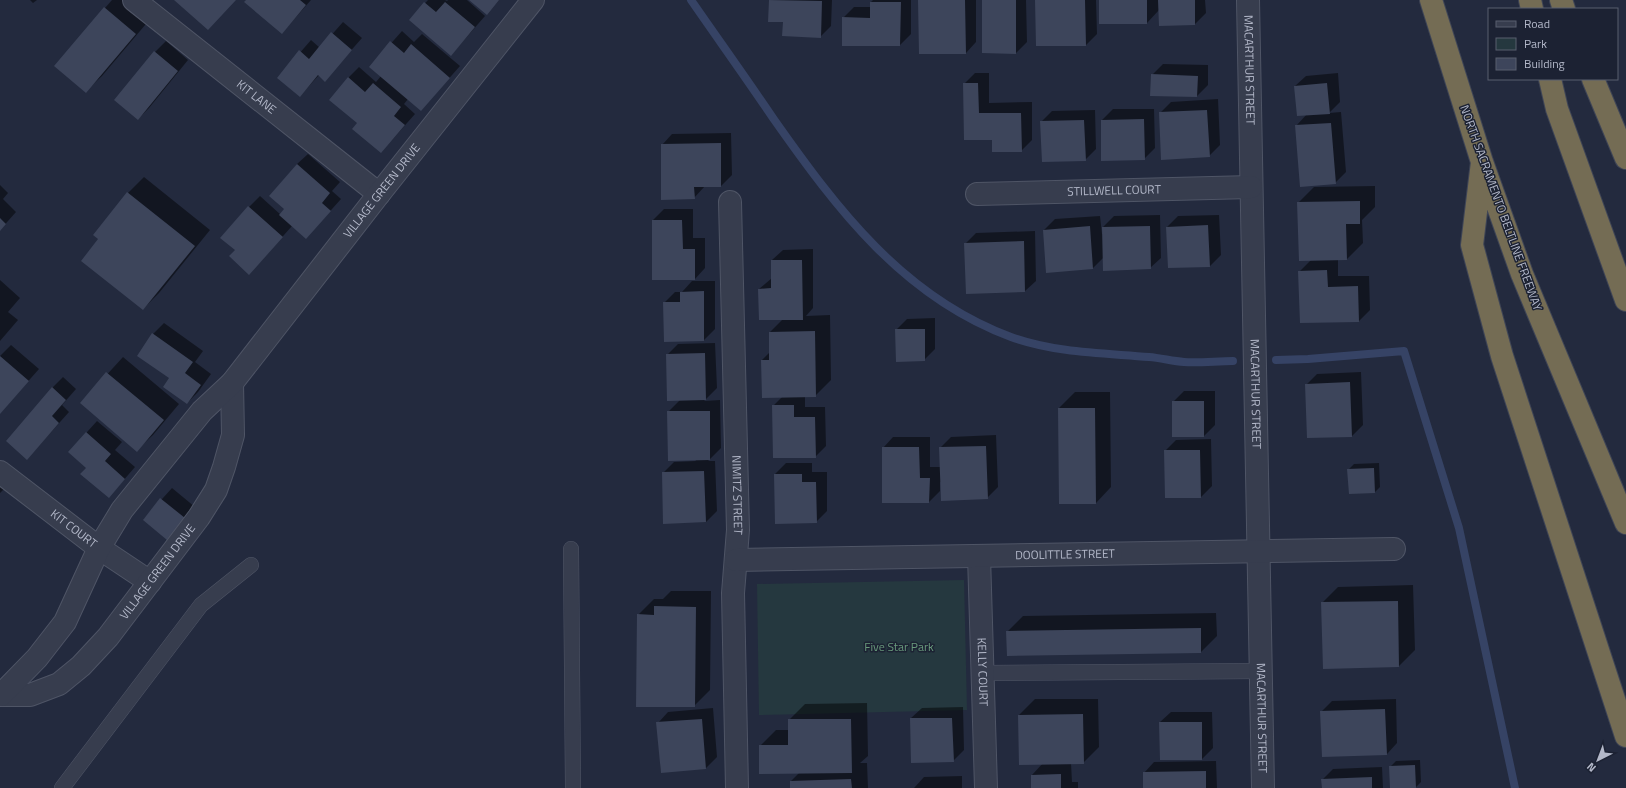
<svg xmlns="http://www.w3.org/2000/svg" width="1626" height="788" viewBox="0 0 1626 788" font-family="'Titillium Web',sans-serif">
  <rect width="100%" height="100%" fill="#232a3e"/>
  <path fill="#25383f" d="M964,580L967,710L759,715L757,584Z"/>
  <path fill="#0007" d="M30,0H37L33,3Z
    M112,0H130L151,18L102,76L86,91L105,8Z
    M247,0H311L282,33Z
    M428,0H445L447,1L448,0H467L485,16L451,55L410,20Z
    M770,0H832L831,26L820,37L784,21H769Z
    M873,0H911V34L900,45L843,18L854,7H871V2Z
    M919,0H976V42L966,53Z
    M983,0H1026L1027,42L1016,53Z
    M1036,0H1096L1097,34L1086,45H1037Z
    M1100,0H1205L1206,13L1195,24L1159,10L1147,23Z
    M343,22L362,38L325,80L319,75L300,96L278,78L311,40L320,48Z
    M402,31L414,42L422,34L460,66L421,110L408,99L404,104L415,114L391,141L358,123L348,78L359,67L376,82L381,76L370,67Z
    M166,41L188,60L149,108L138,119L155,52Z
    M1163,64L1208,65V85L1197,96L1152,75Z
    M975,73H989V103L1032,102V140L1021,151L993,139H965L964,84Z
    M1338,73L1340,102L1329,113L1341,112L1346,172L1335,183L1296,126L1307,114L1295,86L1306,76Z
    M1218,99L1220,145L1209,156L1160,113L1171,102Z
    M1113,109H1154L1155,148L1144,159L1102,120Z
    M1095,110L1096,149L1085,160L1041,122L1052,111Z
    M731,133L732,175L721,186H705L694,198L662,145L672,134Z
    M308,154L340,182L332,191L341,199L306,238L292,226L260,262L236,250L249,207L260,196L281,215L285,209L297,164Z
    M144,177L210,230L159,293L143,309L99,239L128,193Z
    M0,185L8,193L3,199L16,212L0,230Z
    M1375,186V207L1362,220L1363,243L1347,259H1338V276H1369L1370,310L1359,321L1299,272L1312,259L1298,203L1314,187Z
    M664,209H693V238H705V268L695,279L653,220Z
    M1160,215L1161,258L1150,268L1104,257L1093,268L1044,230L1055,219L1100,216L1102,234H1104L1103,227L1114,216Z
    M1219,215L1221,255L1210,266L1167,227L1178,216Z
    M1035,231L1036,281L1025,291L967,293L965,244L976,233Z
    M813,249V308L806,316L830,315L831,380L815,396H805V407H825L826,446L815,457L773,406L783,396L762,360L770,352V332L783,319L759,289L772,278V260L783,250Z
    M0,280L20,298L8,312L18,320L0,341Z
    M692,281H715V329L704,340L664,341V303L675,292H682Z
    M935,318V349L924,360L896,330L907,319Z
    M164,323L203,351L195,362L211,374L198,392L187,403L170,378L153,334Z
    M715,343L717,388L704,401L720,400L721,448L708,461H715L717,511L706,522L663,473L674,462L696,461L668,412L680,400L667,355L678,344Z
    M11,345L39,369L0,413V356Z
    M123,357L179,404L153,435L137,450L81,403Z
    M1361,372L1363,425L1352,436L1306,385L1317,374Z
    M63,377L76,389L62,405L69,412L27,459L52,388Z
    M1184,391H1215V425L1204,436L1173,402Z
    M1075,392H1110L1111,487L1096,503L1059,408Z
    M97,421L122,442L115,450L135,467L109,497L87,468L69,452Z
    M996,435L998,487L987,498L940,482V491L929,502H883V448L893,437H930V467H941L940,448L951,437Z
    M1211,439L1212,486L1201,497L1165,451L1176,440Z
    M786,463H812V472H827V511L816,522L775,474Z
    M1379,463L1380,487L1375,492L1349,469L1354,464Z
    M0,482L6,487L0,493Z
    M172,488L195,507L167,539L144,519Z
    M1413,585L1415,650L1399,666L1324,668L1322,603L1338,587Z
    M671,591H711L710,690L694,706L638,615L654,599H663Z
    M1216,613L1217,636L1201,652L1007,632L1023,616Z
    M1035,699H1098L1099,747L1083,763H1071L1072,782H1078V788H1032V775L1043,763L1019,715Z
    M1396,699L1397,743L1387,754L1321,712L1332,701Z
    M867,703L868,756L860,763H867L868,788H791V781L800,772L760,746L776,730H789V720L805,704Z
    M963,707L964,750L953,761L911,718L922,708Z
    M713,708L717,757L706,768L661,772L658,723L668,712Z
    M1171,712H1212L1213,748L1202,759L1160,722Z
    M1420,760L1421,782L1416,787L1391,788L1390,767L1396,761Z
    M1216,761L1217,788H1144V773L1154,762Z
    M1382,767L1383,788H1323L1322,780L1333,769Z
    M962,776V788H914L924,777Z"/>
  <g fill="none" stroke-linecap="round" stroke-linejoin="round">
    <path stroke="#364365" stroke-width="8" d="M691,0C718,39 746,78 773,118C837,209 903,297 1011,337C1056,353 1103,353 1149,357C1161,358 1172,361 1184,362C1200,363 1217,361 1233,361
      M1276,360L1308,359L1404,351L1459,528L1515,788"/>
  </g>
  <path fill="#3d455b" d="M174,0H236L208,30Z
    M246,0H300L306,5L282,34L244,2Z
    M469,0H499L487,15Z
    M769,0L822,1L821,38L782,36L783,22H768Z
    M918,0H965L966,54H919Z
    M982,0H1016V54L982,53Z
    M1035,0H1085L1086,46H1036Z
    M1099,0H1147V24H1099Z
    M1158,0H1195V25L1159,26Z
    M424,2L436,12L445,2L475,27L451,56L409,20Z
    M870,2H901L900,46H842V17L870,18Z
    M104,7L136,34L86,93L54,66Z
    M331,32L352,50L325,82L318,75L300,97L277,78L299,50L309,59Z
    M390,41L404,53L411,44L450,78L421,111L369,67Z
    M154,51L178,71L138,120L114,100Z
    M1151,74L1198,76L1197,97L1150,96Z
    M348,77L365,92L373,83L401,107L394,116L405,125L381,153L352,129L357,123L329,100Z
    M963,83H978L979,113H1021L1022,152H992V140H964Z
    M1327,83L1330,114L1297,116L1294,86Z
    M1207,110L1210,157L1161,160L1159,112Z
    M1144,119L1145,160L1101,161V120Z
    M1084,120L1086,161L1042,162L1040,121Z
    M1331,123L1336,184L1300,187L1295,125Z
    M721,143V187H694L695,199L661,200V144Z
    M297,164L330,193L322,203L331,211L306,239L279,215L284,209L269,196Z
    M127,192L195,246L143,310L81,261L98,239L93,235Z
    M1360,201V224H1346L1347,260L1299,261L1297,202Z
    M248,206L283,237L249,275L229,256L235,250L220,238Z
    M0,218L6,224L0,231Z
    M652,220H682L683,249H695V280H652Z
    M1208,225L1210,267L1168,268L1166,227Z
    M1090,226L1093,269L1046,273L1043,230Z
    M1150,226L1151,269L1103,271L1102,227Z
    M1024,241L1025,292L966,294L964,243Z
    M771,260H802L803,320H759L758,289L771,288Z
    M1327,270L1328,287L1358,286L1359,322L1300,323L1298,271Z
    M704,291V341L664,342L663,302H680V292Z
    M895,329H925V361L896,362Z
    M815,331L816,397L762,398L761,360H769V332Z
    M152,333L193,362L185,373L201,385L187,404L163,387L169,378L137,356Z
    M705,353L706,400L667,401L666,354Z
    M0,356L29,381L0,414Z
    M106,372L164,420L137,452L80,403Z
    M1350,382L1352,437L1307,438L1305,384Z
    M52,387L66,400L52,416L59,423L27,460L6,441Z
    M1172,401H1204V437H1172Z
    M772,405H794V417H815L816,458H773Z
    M1058,408H1095L1096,504H1059Z
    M667,411H710V460L668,461Z
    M86,432L111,454L105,461L125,479L109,498L80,474L86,468L68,452Z
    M986,446L988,499L941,501L939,447Z
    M882,447H919L920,478H930L929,503H882Z
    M1164,450H1200L1201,498H1165Z
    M1374,468L1375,493L1349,494L1347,469Z
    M704,471L706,522L663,524L662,472Z
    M774,474H802V482H816L817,523L775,524Z
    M160,498L185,518L167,540L143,520Z
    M1398,601L1399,667L1323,669L1321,602Z
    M654,606L696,607L695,707H636L637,614L654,615Z
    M1201,628V653L1007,656L1006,631Z
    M1385,709L1387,755L1322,757L1320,711Z
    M1083,714L1084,764L1019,765L1018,715Z
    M910,718H952L954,762L911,763Z
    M702,719L706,769L661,773L656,722Z
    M788,719H851L852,773L759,774V745H788Z
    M1159,722H1202V760H1160Z
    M1415,765L1416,788H1390L1389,766Z
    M1206,771V788H1143V772Z
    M1061,774V788H1031V775Z
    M1372,777V788H1322L1321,779Z
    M851,779L852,788H790V781Z"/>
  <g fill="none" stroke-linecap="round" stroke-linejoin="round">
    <defs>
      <path id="lane" d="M571,549L573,788
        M983,673L1261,671
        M62,788L201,605L251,565"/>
      <g id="street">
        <path id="s1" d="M134,0L379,194"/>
        <path id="s2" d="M1248,0L1263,788"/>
        <path id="s3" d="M977,194L1251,187"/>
        <path id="s4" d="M730,202L738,530L733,593L737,788"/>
        <path id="s5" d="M0,472L99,548L150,582"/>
        <path id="s6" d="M979,556L986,788"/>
        <path id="s7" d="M736,560L1394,549"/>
        <path id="s8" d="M0,695H30L59,684L81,666L108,637L199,517L216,490L224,467L233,435L232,383"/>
        <path id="s9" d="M1,695L37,658L65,622L99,548L122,510L202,411L232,383L379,194L533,0"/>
      </g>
      <path id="highway" d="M1431,0L1482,162L1522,274L1626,523
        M1530,0L1532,9
        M1561,0L1564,9
        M1550,79L1557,109L1626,300
        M1593,79L1626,158
        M1482,162L1472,245L1502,356L1626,736"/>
    </defs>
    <use href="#lane" stroke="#4f5566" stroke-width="16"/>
    <use href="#street" stroke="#4f5566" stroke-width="24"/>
    <use href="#highway" stroke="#3f4556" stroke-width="24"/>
    <use href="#lane" stroke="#373d4e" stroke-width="15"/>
    <use href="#street" stroke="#373d4e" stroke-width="22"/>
    <use href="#highway" stroke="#746c54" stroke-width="22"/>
  </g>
  <g text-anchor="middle" stroke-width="3" stroke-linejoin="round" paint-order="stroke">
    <g font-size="12" fill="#b3b8c9" stroke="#1c2233">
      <text dy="4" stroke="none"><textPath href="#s2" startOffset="70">MACARTHUR STREET</textPath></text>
      <text dy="4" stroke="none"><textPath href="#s1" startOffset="156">KIT LANE</textPath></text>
      <text dy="4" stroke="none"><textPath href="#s3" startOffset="137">STILLWELL COURT</textPath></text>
      <text dy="4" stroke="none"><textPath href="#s9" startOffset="635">VILLAGE GREEN DRIVE</textPath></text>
      <text transform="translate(1501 208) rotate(70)" y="4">NORTH SACRAMENTO BELTLINE FREEWAY</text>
      <text dy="4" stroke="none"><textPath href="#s2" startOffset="394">MACARTHUR STREET</textPath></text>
      <text dy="4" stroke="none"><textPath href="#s4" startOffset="293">NIMITZ STREET</textPath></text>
      <text dy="4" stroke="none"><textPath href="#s5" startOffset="93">KIT COURT</textPath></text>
      <text dy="4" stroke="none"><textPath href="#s7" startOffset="329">DOOLITTLE STREET</textPath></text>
      <text dy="4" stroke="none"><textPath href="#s8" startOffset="211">VILLAGE GREEN DRIVE</textPath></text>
      <text dy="4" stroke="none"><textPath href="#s6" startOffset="116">KELLY COURT</textPath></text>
      <text dy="4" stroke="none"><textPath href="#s2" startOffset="718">MACARTHUR STREET</textPath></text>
    </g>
    <g font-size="12" fill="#699b7c" stroke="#1c2233">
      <text x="899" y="651">Five Star Park</text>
    </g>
  </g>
  <rect x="1488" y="8" width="130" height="72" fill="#1c2233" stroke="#585e6f"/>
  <rect x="1496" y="21" width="20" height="6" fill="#373d4e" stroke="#585e6f"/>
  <text x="1524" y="28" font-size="12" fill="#b3b8c9">Road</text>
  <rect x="1496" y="38" width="20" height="12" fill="#25383f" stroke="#585e6f"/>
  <text x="1524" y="48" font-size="12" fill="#b3b8c9">Park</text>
  <rect x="1496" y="58" width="20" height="12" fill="#3d455b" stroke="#585e6f"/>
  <text x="1524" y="68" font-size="12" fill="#b3b8c9">Building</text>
  <g transform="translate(1598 760) rotate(222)" stroke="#1c2233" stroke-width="3" paint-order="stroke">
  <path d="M0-3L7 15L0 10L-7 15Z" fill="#b3b8c9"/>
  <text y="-6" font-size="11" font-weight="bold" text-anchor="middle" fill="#b3b8c9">N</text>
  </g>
</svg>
